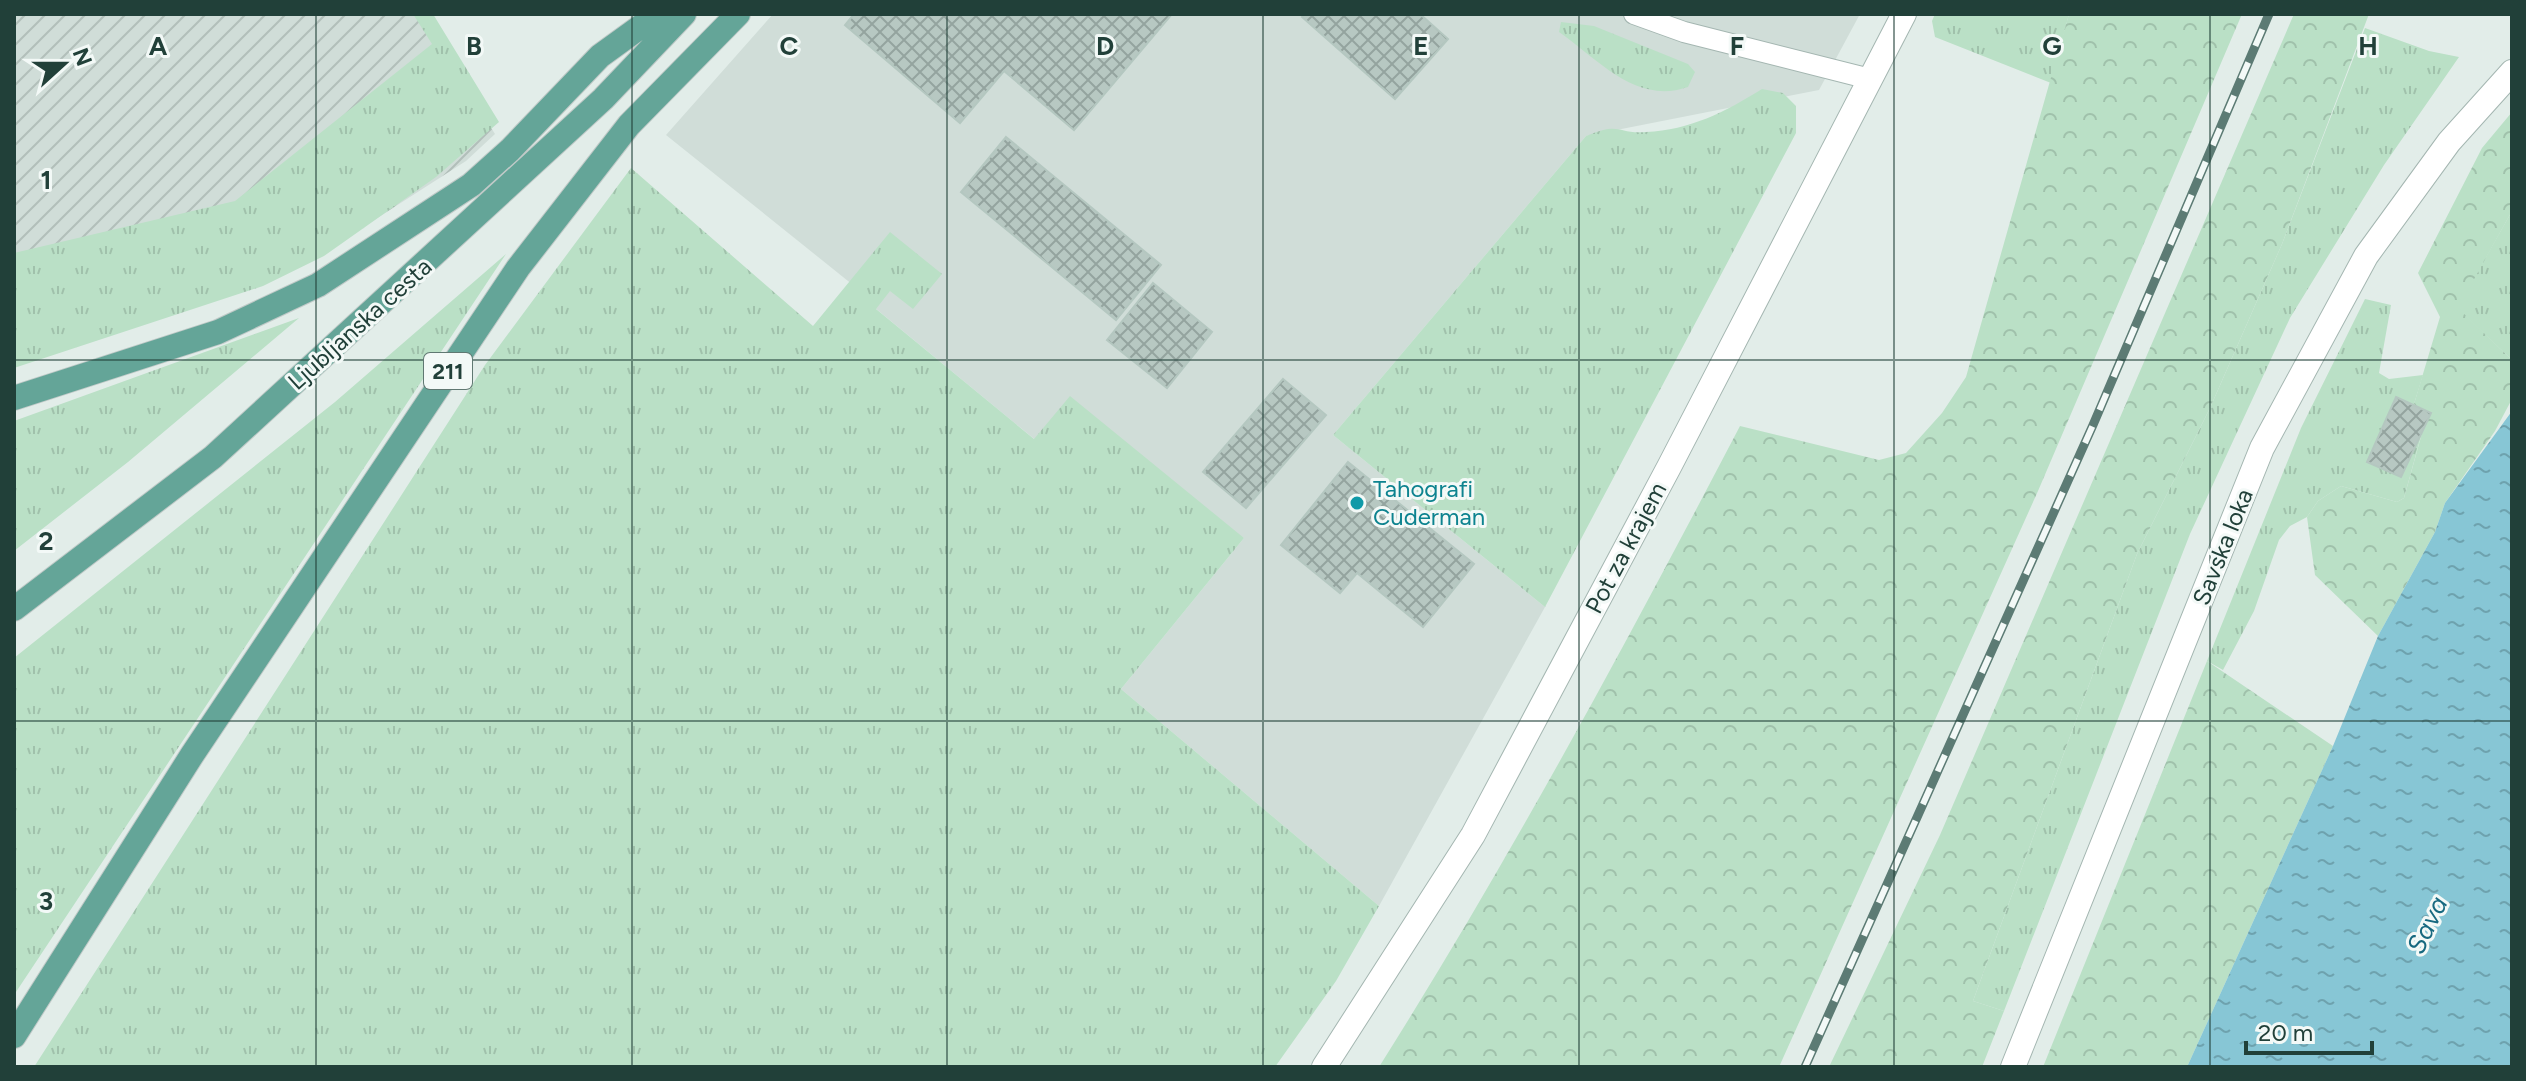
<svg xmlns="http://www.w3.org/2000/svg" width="2526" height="1081" viewBox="0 0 2526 1081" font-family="Figtree,sans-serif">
  <defs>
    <pattern id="industrial-furrows" width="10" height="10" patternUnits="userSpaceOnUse" patternTransform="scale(2)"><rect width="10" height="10" fill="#d0ddd8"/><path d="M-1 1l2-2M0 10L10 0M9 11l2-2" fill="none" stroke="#b2bfba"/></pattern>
    <pattern id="grass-tufts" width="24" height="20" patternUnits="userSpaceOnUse" patternTransform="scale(2)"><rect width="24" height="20" fill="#bae0c6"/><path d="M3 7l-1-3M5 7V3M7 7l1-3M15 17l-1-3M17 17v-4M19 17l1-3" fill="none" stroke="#a0c1ab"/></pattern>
    <pattern id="forest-crowns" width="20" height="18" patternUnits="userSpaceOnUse" patternTransform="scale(2)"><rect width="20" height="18" fill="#bae0c6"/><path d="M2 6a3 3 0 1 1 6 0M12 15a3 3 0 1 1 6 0" fill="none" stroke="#a0c1ab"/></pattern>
    <pattern id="water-ripples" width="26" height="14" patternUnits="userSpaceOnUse" patternTransform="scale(2)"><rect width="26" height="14" fill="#87c6d5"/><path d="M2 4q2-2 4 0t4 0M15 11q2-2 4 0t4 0" fill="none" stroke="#6ea2ae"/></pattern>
    <pattern id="building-cross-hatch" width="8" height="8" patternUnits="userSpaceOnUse" patternTransform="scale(2)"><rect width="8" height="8" fill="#b7c8c2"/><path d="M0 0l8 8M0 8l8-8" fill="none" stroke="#94a49f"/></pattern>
  </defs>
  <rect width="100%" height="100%" fill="#e2ede9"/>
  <path fill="#d0ddd8" d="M773,14H1860L1819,90L1586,136L1333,435L1545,607L1379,906L1121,689L1244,538L1078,475L875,308L853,285L666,135Z"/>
  <path fill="url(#industrial-furrows)" d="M14,14H421L495,134L466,161L315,258L14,361Z"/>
  <path fill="url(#grass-tufts)" d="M413,14H433L499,122L436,177L324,256L263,286L14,368V253L235,201L432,44Z
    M1935,14H2069L2051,83L1935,37L1932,21Z
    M1561,22L1594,26L1688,64L1695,72L1688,87C1636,105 1599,60 1559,32Z
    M2365,28L2429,51L2459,57L2384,165L2290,318L2190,534L2004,1011L1973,1001L2137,554L2210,408L2282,244Z
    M1762,89L1783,93L1796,106V133L1545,607L1333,435L1586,136C1622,121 1615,134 1646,132C1690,130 1725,112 1762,89Z
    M631,168L813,326L890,232L942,274L913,309L890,291L876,309L1034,439L1070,396L1244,538L1121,689L1379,906L1336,981L1275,1067H34L485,365Z
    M2512,211V360L2457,308Z
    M506,254L14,995V658L335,402Z
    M2365,299L2391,305L2379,373L2389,379L2423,375L2414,404L2427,414L2404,498L2397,502L2341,486L2318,501L2307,517L2290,526L2279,540L2254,611L2223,670L2207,661L2301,428Z
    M299,318L128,462L14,551V421Z"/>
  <path fill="url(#forest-crowns)" d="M2069,14H2242L2038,491L1779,1067H1379C1510,859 1626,644 1740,426L1879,460L1906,453L1942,413L1966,377Z
    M2294,14H2369L2282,244L2210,408L2137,554L1973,1001L2004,1011L1982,1067H1829L1940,835Z
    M2512,112V211L2458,308L2512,360V399L2495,431L2445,503L2435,532L2378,636L2315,575L2307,517L2318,501L2341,486L2397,502L2404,498L2427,415L2414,404L2440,317L2418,273L2482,148Z
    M2207,661L2333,746L2187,1067H2043Z"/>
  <path fill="url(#water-ripples)" d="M2512,411V1067H2187L2333,746L2378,636L2435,532L2445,503Z"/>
  <path fill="url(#building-cross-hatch)" stroke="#b4c7c0" stroke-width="2" d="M854,14H1172L1074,130L1004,71L960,123L845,25Z
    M1305,14H1420L1448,39L1395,99L1302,17Z
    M1006,137L1161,265L1116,320L961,192Z
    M1153,283L1212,332L1167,388L1107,340Z
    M1283,379L1326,415L1246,508L1203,472Z
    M2396,397L2431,413L2401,477L2367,462Z
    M1348,462L1474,564L1423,627L1357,573L1340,593L1281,545Z"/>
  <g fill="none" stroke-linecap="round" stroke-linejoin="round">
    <defs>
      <path id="service" d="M1634,14L1684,32L1870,79"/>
      <path id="minor" d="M2013,1067L2262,448L2366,256L2449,142L2512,72"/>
      <path id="tertiary" d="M1324,1067L1473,835L1669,467L1904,14"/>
      <path id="primary" d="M14,398L218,332L318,285L471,185L510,150L600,56L647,22L665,14
        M14,609L213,457L603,99L684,14
        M14,1036L192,755L518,268L629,125L738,14"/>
    </defs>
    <use href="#service" stroke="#a4b6b1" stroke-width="22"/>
    <use href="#minor" stroke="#a4b6b1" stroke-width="26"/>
    <use href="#tertiary" stroke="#a4b6b1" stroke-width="26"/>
    <use href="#primary" stroke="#c1cac8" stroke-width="26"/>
    <use href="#service" stroke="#fff" stroke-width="20"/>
    <use href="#minor" stroke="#fff" stroke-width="24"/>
    <use href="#tertiary" stroke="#fff" stroke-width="24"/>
    <use href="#primary" stroke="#64a598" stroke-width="24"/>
    <defs>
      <path id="rail" d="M1805,1067L2093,425L2269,14"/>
    </defs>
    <use href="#rail" stroke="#5c7b74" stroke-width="9"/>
    <use href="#rail" stroke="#f3f9f7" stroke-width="6" stroke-dasharray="18" stroke-linecap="butt"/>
  </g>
  <path fill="none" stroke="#214039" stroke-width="2" stroke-opacity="0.55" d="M316,14V1067M632,14V1067M947,14V1067M1263,14V1067M1579,14V1067M1894,14V1067M2210,14V1067M14,360H2512M14,721H2512"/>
  <circle fill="#0f9aa8" stroke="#f3f9f7" stroke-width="3" cx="1357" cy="503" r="8"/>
  <g text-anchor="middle" stroke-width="6" stroke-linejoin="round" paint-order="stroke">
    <rect fill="#f3f9f7" stroke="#607872" stroke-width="2" x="424" y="353" width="48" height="36" rx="6"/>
    <g font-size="22" font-weight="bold" fill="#214039">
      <text x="448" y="379">211</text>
    </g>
    <g font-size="24" fill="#214039" stroke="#f3f9f7">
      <text transform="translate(360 324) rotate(-42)" y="8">Ljubljanska cesta</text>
      <text transform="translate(2223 547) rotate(-68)" y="8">Savska loka</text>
      <text transform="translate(1626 548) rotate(-62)" y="8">Pot za krajem</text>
    </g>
    <g font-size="24" fill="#0d838f" stroke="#f3f9f7" text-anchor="start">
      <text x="1373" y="497">Tahografi<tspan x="1373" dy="28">Cuderman</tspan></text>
    </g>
    <g font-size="26" font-style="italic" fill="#176980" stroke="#f3f9f7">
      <text transform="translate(2427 925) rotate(-64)" y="9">Sava</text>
    </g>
  </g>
  <g font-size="26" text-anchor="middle" font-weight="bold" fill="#214039" stroke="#f3f9f7" stroke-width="6" stroke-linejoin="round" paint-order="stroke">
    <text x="158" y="55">A</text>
    <text x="474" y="55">B</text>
    <text x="789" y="55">C</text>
    <text x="1105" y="55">D</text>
    <text x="1421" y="55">E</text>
    <text x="1737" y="55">F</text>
    <text x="2052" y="55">G</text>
    <text x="2368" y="55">H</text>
    <text x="46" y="189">1</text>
    <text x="46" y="550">2</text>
    <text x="46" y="910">3</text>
  </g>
  <rect width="2526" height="1081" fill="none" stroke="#214039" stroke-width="32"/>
  <g transform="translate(64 64) rotate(69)" stroke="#f3f9f7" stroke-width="6" paint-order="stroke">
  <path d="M0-6L14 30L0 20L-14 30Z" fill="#214039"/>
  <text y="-12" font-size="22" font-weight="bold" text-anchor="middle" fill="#214039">N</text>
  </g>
  <path d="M2246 1041v12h126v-12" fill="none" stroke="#214039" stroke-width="4"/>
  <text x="2258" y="1041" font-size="24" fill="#214039" stroke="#f3f9f7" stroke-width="6" paint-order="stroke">20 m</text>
</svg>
